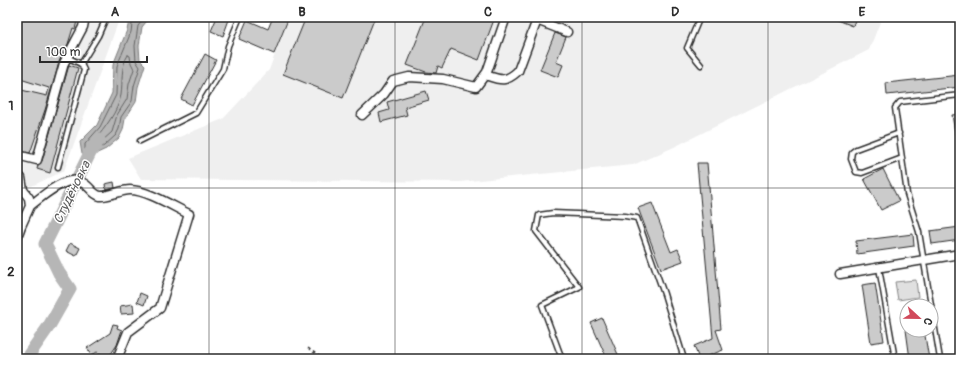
<svg xmlns="http://www.w3.org/2000/svg" width="977" height="376" viewBox="0 0 977 376" font-family="Pangolin,sans-serif">
  <rect width="100%" height="100%" fill="#fff"/>
  <filter id="ink" filterUnits="userSpaceOnUse"><feTurbulence type="fractalNoise" baseFrequency=".025" numOctaves="2"/><feDisplacementMap in="SourceGraphic" scale="8" xChannelSelector="R" yChannelSelector="G"/><feConvolveMatrix kernelMatrix="1 2 1 2 8 2 1 2 1" color-interpolation-filters="sRGB"/></filter>
  <g filter="url(#ink)">
    <path fill="#efefef" d="M17,17H120L64,171L23,190L17,195Z
      M289,17H882L869,50L672,148L633,165L460,182L141,179L128,158L223,119L269,70Z"/>
    <path fill="#e0e0e0" stroke="#868686" d="M916,280L918,297L898,300L895,282Z"/>
    <path fill="#b6b6b6" stroke="#7e7e7e" d="M130,17H150L142,27L139,46L140,60L145,65L138,87L136,102L125,119L123,130L119,138L106,149L93,155L82,154L80,142L97,125L112,93L113,65L127,30Z"/>
    <g fill="none" stroke-linecap="round" stroke-linejoin="round">
      <path stroke="#636363" stroke-width="1" d="M133,17L131,32L117,66L116,95L100,127L85,144V149L86,151H93L104,146L116,135L119,129L121,117L132,101L134,86L140,67L136,61L135,46L138,26L145,17
        M128,55L130,56L131,63L134,69L129,84L127,99L117,115L112,132L102,141L96,144L94,141C105,128 118,111 121,95C123,81 120,67 128,55Z"/>
      <path stroke="#b6b6b6" stroke-width="13" d="M26,359L49,326L70,289L59,273L45,244L90,153L99,140"/>
    </g>
    <path fill="#cbcbcb" stroke="#2b2b2b" d="M17,17H78L75,29L73,28L68,44L66,48L64,47L45,110L30,153L17,150V89L47,96L49,88L17,78Z
      M217,17H230L223,36L211,31Z
      M273,17H289L274,54L239,39L247,20L268,29Z
      M306,17H375L343,98L283,74Z
      M426,17L431,18V17H495L479,60L451,49L442,68L438,66L436,73L426,72L407,65Z
      M830,17H856L853,26Z
      M555,33L566,37L556,62L563,65L558,77L540,70Z
      M205,54L216,60L192,105L181,99Z
      M69,65L78,68L50,173L37,169L38,165L42,161Z
      M960,75V87L887,95L886,83Z
      M426,91L429,100L405,107L407,115L381,122L379,113L389,110L387,102Z
      M960,114V144L957,145L952,115Z
      M697,163H707L721,329L716,330L723,350L708,356L709,359H699L694,346L713,338Z
      M883,169L899,201L881,210L864,179Z
      M114,182L115,188L106,190L105,184Z
      M652,203L671,252L678,249L683,261L661,269L638,208Z
      M960,227V240L932,244L930,231Z
      M913,234L914,246L857,254L856,241Z
      M70,243L80,248L76,256L66,251Z
      M875,283L884,341L871,343L862,285Z
      M140,293L147,296L144,305L137,302Z
      M133,304L134,313L121,314L120,306Z
      M602,318L620,359H607L591,323Z
      M113,324L118,325L117,328L122,330L117,345L108,358L97,352L92,355L87,348L110,333Z
      M906,330H924L929,359H910Z"/>
    <g fill="none" stroke-linecap="round" stroke-linejoin="round">
      <defs>
        <path id="lane" d="M94,17L105,20L106,17
          M700,17L687,48L701,65
          M81,64L98,36L105,20
          M899,133L856,149L852,152L851,159L856,172L862,173L902,158
          M140,141L196,113L223,69L228,46L240,17
          M58,167L84,70L81,64L67,57
          M879,268L895,359
          M562,359L542,305L579,287L536,231L539,215L553,213L625,216L637,218L664,294L684,359
          M940,359L919,232L907,194L895,108L900,102L960,95"/>
        <path id="street" d="M529,17L567,32
          M485,75C500,80 505,83 518,71L537,20
          M362,115L384,94L393,81L409,77L443,79L476,87L487,72L506,17
          M17,155L37,160L64,63L83,27L85,17
          M17,177L21,178L23,190L29,198L30,206L21,226L17,237
          M30,206C41,197 68,173 83,183C90,186 92,194 100,196C108,197 121,190 130,190C147,190 174,207 189,214L160,308L128,332L117,359
          M840,274L960,254"/>
      </defs>
      <use href="#lane" stroke="#2b2b2b" stroke-width="7"/>
      <use href="#street" stroke="#2b2b2b" stroke-width="11"/>
      <path stroke="#2b2b2b" stroke-width="1.5" stroke-dasharray="3 3" stroke-linecap="butt" d="M308,348L323,359
        M476,359L480,355"/>
      <use href="#lane" stroke="#fff" stroke-width="4"/>
      <use href="#street" stroke="#fff" stroke-width="8"/>
    </g>
  </g>
  <path fill="none" stroke="#2b2b2b" stroke-width="1" stroke-opacity="0.55" d="M209,17V359M395,17V359M582,17V359M768,17V359M17,188H960"/>
  <g text-anchor="middle" stroke-width="3" stroke-linejoin="round" paint-order="stroke">
    <g font-size="13" font-style="italic" fill="#5c5c5c" stroke="#fff">
      <text transform="translate(71 192) rotate(-64)" y="5">Студёновка</text>
    </g>
  </g>
  <rect width="977" height="376" fill="none" stroke="#fff" stroke-width="44"/>
  <g transform="translate(919 318) rotate(112)"><circle r="19" fill="#ffffff" stroke="#aaaaaa"/>
  <path d="M0-3L7 15L0 10L-7 15Z" fill="#d1495b"/>
  <text y="-6" font-size="11" font-weight="bold" text-anchor="middle" fill="#2b2b2b">С</text>
  </g>
  <path d="M40 56v6h107v-6" fill="none" stroke="#2b2b2b" stroke-width="2"/>
  <text x="46" y="56" font-size="12" fill="#2b2b2b" stroke="#ffffff" stroke-width="3" paint-order="stroke">100 m</text>
  <rect x="22" y="22" width="933" height="332" fill="none" stroke="#2b2b2b" stroke-width="1.5"/>
  <g font-size="13" text-anchor="middle" font-weight="bold" fill="#2b2b2b">
    <text x="115" y="16">A</text>
    <text x="302" y="16">B</text>
    <text x="488" y="16">C</text>
    <text x="675" y="16">D</text>
    <text x="862" y="16">E</text>
    <text x="11" y="110">1</text>
    <text x="11" y="276">2</text>
  </g>
</svg>
